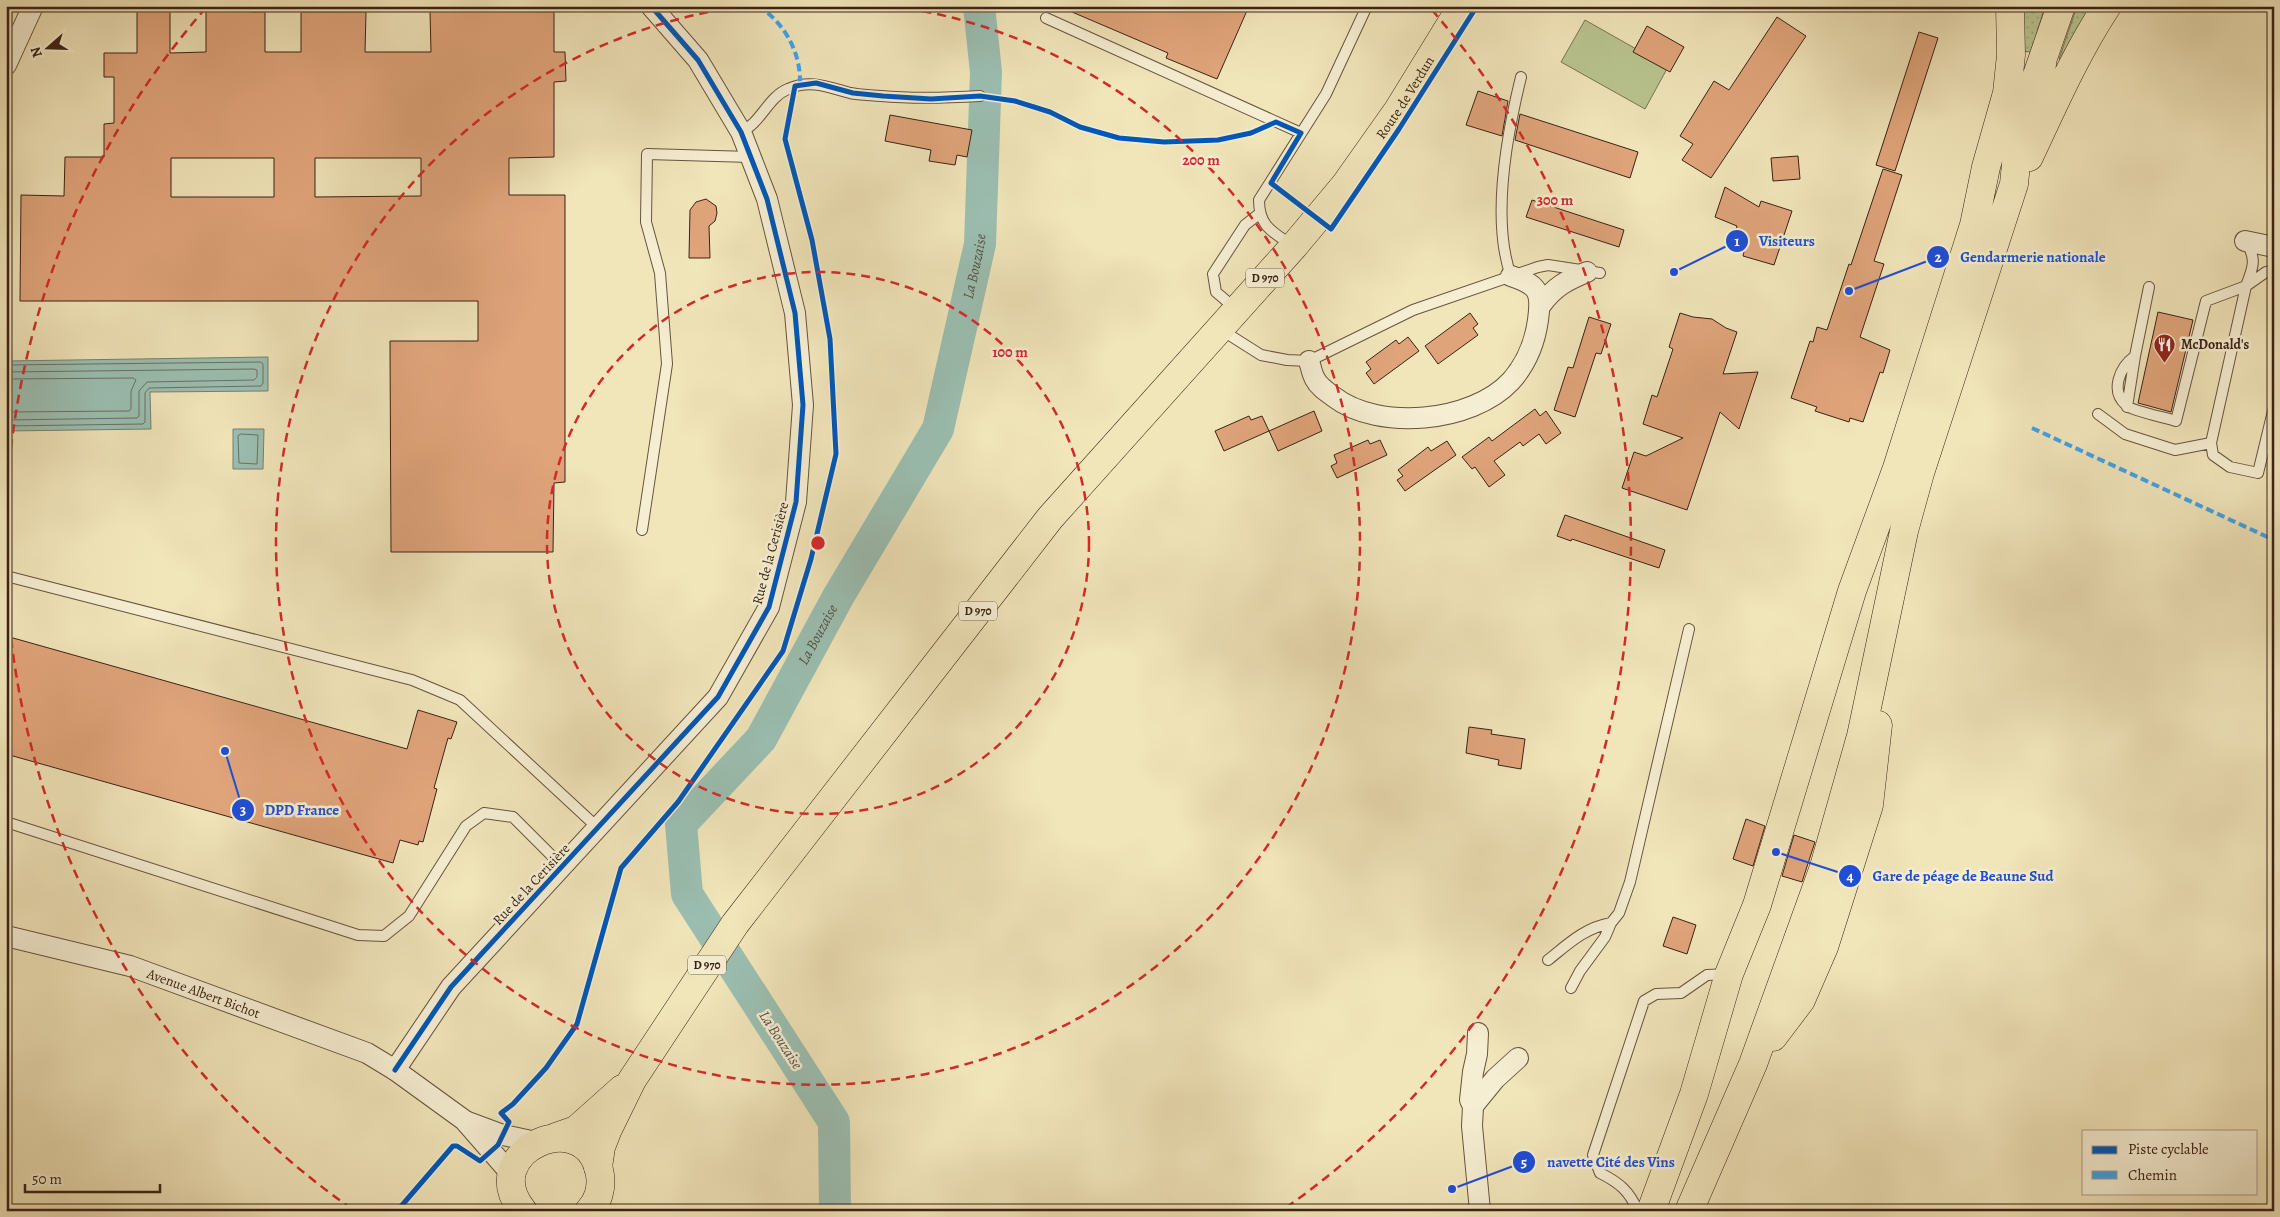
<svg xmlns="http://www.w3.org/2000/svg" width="2280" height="1217" viewBox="0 0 2280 1217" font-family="Alegreya,serif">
  <defs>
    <pattern id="grass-dots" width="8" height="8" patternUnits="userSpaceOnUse" patternTransform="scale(1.25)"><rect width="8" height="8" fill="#b9c590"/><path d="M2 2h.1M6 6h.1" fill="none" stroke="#a0a97b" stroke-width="1.8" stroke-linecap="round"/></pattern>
  </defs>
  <rect width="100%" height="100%" fill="#f1e5ba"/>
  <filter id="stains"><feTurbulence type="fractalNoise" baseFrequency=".004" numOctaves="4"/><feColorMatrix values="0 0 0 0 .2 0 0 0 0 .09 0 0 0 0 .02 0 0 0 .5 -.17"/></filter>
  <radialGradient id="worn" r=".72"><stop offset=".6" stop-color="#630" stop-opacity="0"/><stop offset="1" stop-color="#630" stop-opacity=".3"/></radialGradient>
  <path fill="url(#grass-dots)" stroke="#797452" d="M2021,6H2045L2031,52L2020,51Z
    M2077,6H2100L2066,61L2059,59Z"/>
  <path fill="#b9c590" stroke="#797452" d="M1585,20L1668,67L1645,109L1561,62Z"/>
  <path fill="#9bbfb2" stroke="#748073" d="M268,357V391L150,392L151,429L6,431V361Z
    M233,429H264L263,469H233Z"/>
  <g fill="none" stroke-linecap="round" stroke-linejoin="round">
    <path stroke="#6a7064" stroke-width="1" d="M6,365L261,362L263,364V383L261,386L149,388L145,393V422L143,424L6,426
      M6,372L254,369L257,370V377L254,380L147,382L139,391V416L137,418L6,420
      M6,379L133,378L136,380L131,391V409L129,411L6,412
      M241,434L258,435L257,464L239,463L238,436Z"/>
    <path stroke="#9bbfb2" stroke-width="32" id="s1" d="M835,1211L834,1122L687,894L681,824L761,739L838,597L938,429L980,244L986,72L979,6"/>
  </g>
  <path fill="#e0a47b" stroke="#392215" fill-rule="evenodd" d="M137,6H170V53L206,52V6H251V12H265V52H301V12H366L365,52H431L430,11L554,12V52H565L566,81L554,82V157L509,158V195H565V482L554,483L553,552H391L390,341H478V301H20L21,195L64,196L65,157H104V124L114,123V77H104V53H137ZM171,158H274V197H171ZM315,158H421V196L315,197Z
    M1058,6H1249L1217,79L1166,58L1168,53Z
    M1777,17L1806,36L1711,178L1682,160L1693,144L1680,136L1714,81L1729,90Z
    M1647,26L1684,47L1670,72L1633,52Z
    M1919,32L1938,38L1895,171L1876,165Z
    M1478,91L1508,101L1502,136L1466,125Z
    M1520,114L1638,152L1630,178L1515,140Z
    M890,115L972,130L967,157L957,155L955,165L929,161L931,150L885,141Z
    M1798,156L1800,179L1773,181L1771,158Z
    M1883,169L1902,175L1874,261L1884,264L1860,337L1890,350L1883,373L1880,372L1863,422L1850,418L1849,422L1815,411L1817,407L1791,398L1810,341L1813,342L1817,327L1827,330L1849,264L1851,265Z
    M1725,187L1759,207L1761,201L1792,211L1774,265L1743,256L1746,243L1732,239L1737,226L1715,217Z
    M706,199L716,206L717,213L715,221L709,226L710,258H689L690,210L696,202Z
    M1532,200L1624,230L1619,247L1526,217Z
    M2158,312L2193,320L2171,412L2138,403Z
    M1470,313L1478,324L1473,328L1478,335L1438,364L1425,346Z
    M1680,313L1693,317L1712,319L1726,328L1737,332L1723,374L1758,372L1739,429L1720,412L1687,510L1622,488L1634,452L1646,456L1683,438L1643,424L1652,395L1657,397L1673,349L1669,347Z
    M1589,317L1611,324L1601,354L1596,353L1575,417L1554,410L1568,367L1573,368Z
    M1408,337L1419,351L1374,384L1366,373L1371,369L1366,362L1396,340L1399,344Z
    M1535,409L1540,416L1546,411L1561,433L1546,444L1539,434L1523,446L1520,442L1494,461L1505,475L1489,487L1475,467L1472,469L1462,457L1489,437L1492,441Z
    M1314,411L1322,431L1278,451L1269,431L1224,451L1215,431L1249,416L1251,420L1262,416L1269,431Z
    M1368,440L1370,444L1380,440L1387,455L1337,478L1331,466L1337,463L1334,455Z
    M1447,441L1456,455L1405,491L1397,480L1403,476L1398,470L1428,447L1431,451Z
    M1565,515L1665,550L1659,568L1572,539L1571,541L1557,536Z
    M6,636L407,749L418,710L457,722L451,739L448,738L434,788L437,789L423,842L419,841L418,845L400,840L393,863L6,754Z
    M1469,727L1492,730L1491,734L1525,739L1521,769L1498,765L1499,760L1466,753Z
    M1746,819L1765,826L1753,866L1733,859Z
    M1794,835L1815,842L1802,882L1782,876Z
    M1673,917L1696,925L1687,954L1663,946Z"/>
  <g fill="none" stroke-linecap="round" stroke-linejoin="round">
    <defs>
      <path id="lane" d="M1046,18L1301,133
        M741,132C761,123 768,97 788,89C810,79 828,87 850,93C860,95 871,95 881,96C914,99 946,98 980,96
        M1293,246C1273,232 1259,227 1259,200L1326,94L1367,6
        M1511,276C1491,220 1507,134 1521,77
        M2149,287L2135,356C2120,367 2109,391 2127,406C2133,411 2167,418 2176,421L2206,301L2246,286L2266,272L2274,270
        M1236,309L1216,292L1213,274L1245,225L1259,214
        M1220,329L1261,355L1287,360L1309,361L1413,310L1538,267L1548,265L1600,273
        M2127,407L2135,356
        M2098,414L2125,434L2175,450L2211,443L2246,286C2253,268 2257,259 2246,242
        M2211,443L2213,455L2230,467L2258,473L2274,407
        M642,530L667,364L660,273L646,222L647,154L751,157
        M6,576L412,680L460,700L598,828
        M6,822L358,935L384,936L409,916L466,826L484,813L513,817L563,867
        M1548,960C1568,944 1584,928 1611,923
        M1571,988L1580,971L1605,937L1611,923L1619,913L1630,882L1689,629
        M1638,1211C1629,1191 1620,1183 1600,1173L1593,1155L1644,1001L1656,994L1681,993L1707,975L1728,974"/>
      <g id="street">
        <path d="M6,65L33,6"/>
        <path d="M2245,241L2274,247"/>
        <path d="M1541,305C1554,287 1567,280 1587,272"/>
        <path d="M1309,361C1311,367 1312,374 1315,379C1319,387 1327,392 1334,397C1378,431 1472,423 1511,381C1526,364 1535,342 1538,320C1542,291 1538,285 1511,276"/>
        <path id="s2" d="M6,936L130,966L367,1053L395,1070L464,1120L512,1175"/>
        <path d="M1478,1033L1477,1054L1473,1072L1470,1100L1473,1106L1472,1126L1480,1211"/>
        <path d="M395,1070L451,987L718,697L769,607L796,502L803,405L795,313L767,199L741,132L698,60L651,6"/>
        <path d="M1473,1106L1495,1079L1518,1058"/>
        <path d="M468,1122L503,1135L536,1142"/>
      </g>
      <g id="primary">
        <path d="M556,1137L576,1130L622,1089"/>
        <path id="s3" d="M598,1167L601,1147L608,1129L632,1080L735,924L1050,518L1294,246L1345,185L1398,110L1462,6"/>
        <path d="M523,1211C474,1151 588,1101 600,1175C602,1188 598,1202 589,1211"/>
      </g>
      <path id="highway" d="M2035,81L2061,6
        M2029,157C2053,106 2076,53 2107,6
        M1773,1037L1801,1000L1824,947L1869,805L1878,725
        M1651,1211L1694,1094L1729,974L1757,905L1852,591L1897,468L1974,225L1986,167L2007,93L2011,55L2010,6
        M1689,1211L1753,1064L1824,867L1861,736L1904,531L1920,473L2014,184L2017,154L2042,64"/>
    </defs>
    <use href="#lane" stroke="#67533e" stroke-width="12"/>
    <use href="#street" stroke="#67533e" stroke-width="22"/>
    <use href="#primary" stroke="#392215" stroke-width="29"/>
    <use href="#highway" stroke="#392215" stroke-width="29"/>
    <use href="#lane" stroke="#f6eed2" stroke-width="10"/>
    <use href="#street" stroke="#f6eed2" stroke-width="20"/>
    <use href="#primary" stroke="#f1e5ba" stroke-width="28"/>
    <use href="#highway" stroke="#f1e5ba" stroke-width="28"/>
    <path stroke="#3fa2ea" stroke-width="4" stroke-dasharray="8 4" stroke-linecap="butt" d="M758,6C785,23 801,53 800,84
      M2032,428L2274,540"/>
    <defs>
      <path id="cycleway" d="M395,1070L451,987L718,697L769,607L796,502L803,405L795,313L767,199L741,132L698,60L651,6
        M397,1211L453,1146H457L480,1161L498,1145L509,1122L501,1113L513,1104L546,1068L577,1024L621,868L678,802L783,651L811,559L836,454L830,339L812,240L785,139L795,86L816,83L853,93L883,96L931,99L980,96L1015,101L1050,112L1080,127L1119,138L1164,142L1218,140L1251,133L1276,122L1301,133L1271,183L1331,229L1399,129L1477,6"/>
    </defs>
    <use href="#cycleway" stroke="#f6eed2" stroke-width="8"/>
    <use href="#cycleway" stroke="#0057b8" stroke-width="5"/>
  </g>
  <g fill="none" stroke="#d62828" stroke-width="2.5" stroke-dasharray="9 6">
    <circle cx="818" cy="543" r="271"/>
    <path d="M893 6A542 542 0 1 1 743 6"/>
    <path d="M352 1209A813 813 0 0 1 7 593M7 493A813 813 0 0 1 204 10M1432 10A813 813 0 0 1 1284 1209"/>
  </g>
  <defs>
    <symbol id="restaurant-pin" viewBox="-11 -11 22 30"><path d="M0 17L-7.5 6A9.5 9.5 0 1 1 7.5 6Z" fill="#8f2418" stroke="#f6eed2"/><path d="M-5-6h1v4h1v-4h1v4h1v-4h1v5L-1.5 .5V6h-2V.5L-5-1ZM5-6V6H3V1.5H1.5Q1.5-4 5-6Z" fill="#fff"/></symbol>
  </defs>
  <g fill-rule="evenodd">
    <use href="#restaurant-pin" x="2152" y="332" width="25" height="34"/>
  </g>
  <g text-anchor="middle" stroke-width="5" stroke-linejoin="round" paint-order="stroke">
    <g fill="#f6eed2" stroke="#725f4e" stroke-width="1">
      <rect x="1246" y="268.5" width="38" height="19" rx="4"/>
      <rect x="959" y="601.5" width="38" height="19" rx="4"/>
      <rect x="688" y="955.5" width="38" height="19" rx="4"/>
    </g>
    <g font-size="12" font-weight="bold" fill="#392215">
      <text x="1265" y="282">D 970</text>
      <text x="978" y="615">D 970</text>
      <text x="707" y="969">D 970</text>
    </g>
    <g font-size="14" fill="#392215" stroke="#f6eed2">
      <text dy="5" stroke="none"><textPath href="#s3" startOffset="1346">Route de Verdun</textPath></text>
      <text transform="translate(770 553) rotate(-75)" y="5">Rue de la Cerisière</text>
      <text transform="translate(531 884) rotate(-47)" y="5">Rue de la Cerisière</text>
      <text dy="5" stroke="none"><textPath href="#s2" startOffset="206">Avenue Albert Bichot</textPath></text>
    </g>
    <g font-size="14" font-weight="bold" fill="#392215" stroke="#f6eed2" text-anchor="start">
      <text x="2181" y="349">McDonald's</text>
    </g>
    <g font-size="15" font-style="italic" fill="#565144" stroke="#f6eed2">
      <text dy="5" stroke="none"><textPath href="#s1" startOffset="1071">La Bouzaise</textPath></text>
      <text dy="5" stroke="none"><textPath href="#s1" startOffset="666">La Bouzaise</textPath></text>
      <text transform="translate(781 1040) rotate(57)" y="5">La Bouzaise</text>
    </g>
  </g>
  <circle cx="818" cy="543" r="8" fill="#d62828" stroke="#f6eed2" stroke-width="2.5"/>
  <g font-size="15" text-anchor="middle" font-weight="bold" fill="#d62828" stroke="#f6eed2" stroke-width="5" stroke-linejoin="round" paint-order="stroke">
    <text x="1201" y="165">200 m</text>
    <text x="1555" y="205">300 m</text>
    <text x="1010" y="357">100 m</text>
  </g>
  <path fill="none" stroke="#1d4ed8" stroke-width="2" d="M1674 272L1737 241M1849 291L1938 257M225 751L243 810M1776 852L1850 876M1452 1189L1524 1162"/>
  <g fill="#1d4ed8" stroke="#f6eed2" stroke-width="2">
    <circle cx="1674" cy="272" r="5"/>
    <circle cx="1849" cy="291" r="5"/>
    <circle cx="225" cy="751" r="5"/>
    <circle cx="1776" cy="852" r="5"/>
    <circle cx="1452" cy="1189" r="5"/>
    <circle cx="1737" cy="241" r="12"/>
    <circle cx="1938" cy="257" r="12"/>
    <circle cx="243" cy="810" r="12"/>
    <circle cx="1850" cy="876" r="12"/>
    <circle cx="1524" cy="1162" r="12"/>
  </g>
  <g font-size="15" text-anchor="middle" font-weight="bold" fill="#fff">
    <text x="1737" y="246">1</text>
    <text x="1938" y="262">2</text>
    <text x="243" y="815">3</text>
    <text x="1850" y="881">4</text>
    <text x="1524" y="1167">5</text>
  </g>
  <g font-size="15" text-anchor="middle" font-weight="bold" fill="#1d4ed8" stroke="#f6eed2" stroke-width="5" stroke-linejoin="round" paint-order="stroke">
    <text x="1787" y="246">Visiteurs</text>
    <text x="2033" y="262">Gendarmerie nationale</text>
    <text x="302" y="815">DPD France</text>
    <text x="1963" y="881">Gare de péage de Beaune Sud</text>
    <text x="1611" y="1167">navette Cité des Vins</text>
  </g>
  <rect width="2280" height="1217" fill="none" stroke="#f1e5ba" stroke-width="25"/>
  <rect x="8" y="8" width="2265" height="1202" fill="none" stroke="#392215" stroke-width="2.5"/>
  <rect x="12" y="12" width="2255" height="1192" fill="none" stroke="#392215"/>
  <rect x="2082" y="1130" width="175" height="65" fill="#f6eed2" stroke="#aa9c86"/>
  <rect x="2092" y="1146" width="25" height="8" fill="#0057b8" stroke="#aa9c86"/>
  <text x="2128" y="1154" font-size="15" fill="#392215">Piste cyclable</text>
  <rect x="2092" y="1171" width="25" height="8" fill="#3fa2ea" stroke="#aa9c86"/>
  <text x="2128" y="1180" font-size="15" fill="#392215">Chemin</text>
  <g transform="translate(48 48) rotate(250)" stroke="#f6eed2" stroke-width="4" paint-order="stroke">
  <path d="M0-4L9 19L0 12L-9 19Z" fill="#392215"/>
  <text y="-8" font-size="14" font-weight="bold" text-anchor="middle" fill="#392215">N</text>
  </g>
  <path d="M25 1184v8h135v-8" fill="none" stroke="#392215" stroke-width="2.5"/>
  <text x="32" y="1184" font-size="15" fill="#392215" stroke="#f6eed2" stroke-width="4" paint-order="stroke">50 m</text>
  <rect width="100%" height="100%" filter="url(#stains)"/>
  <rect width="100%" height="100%" fill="url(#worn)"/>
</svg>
